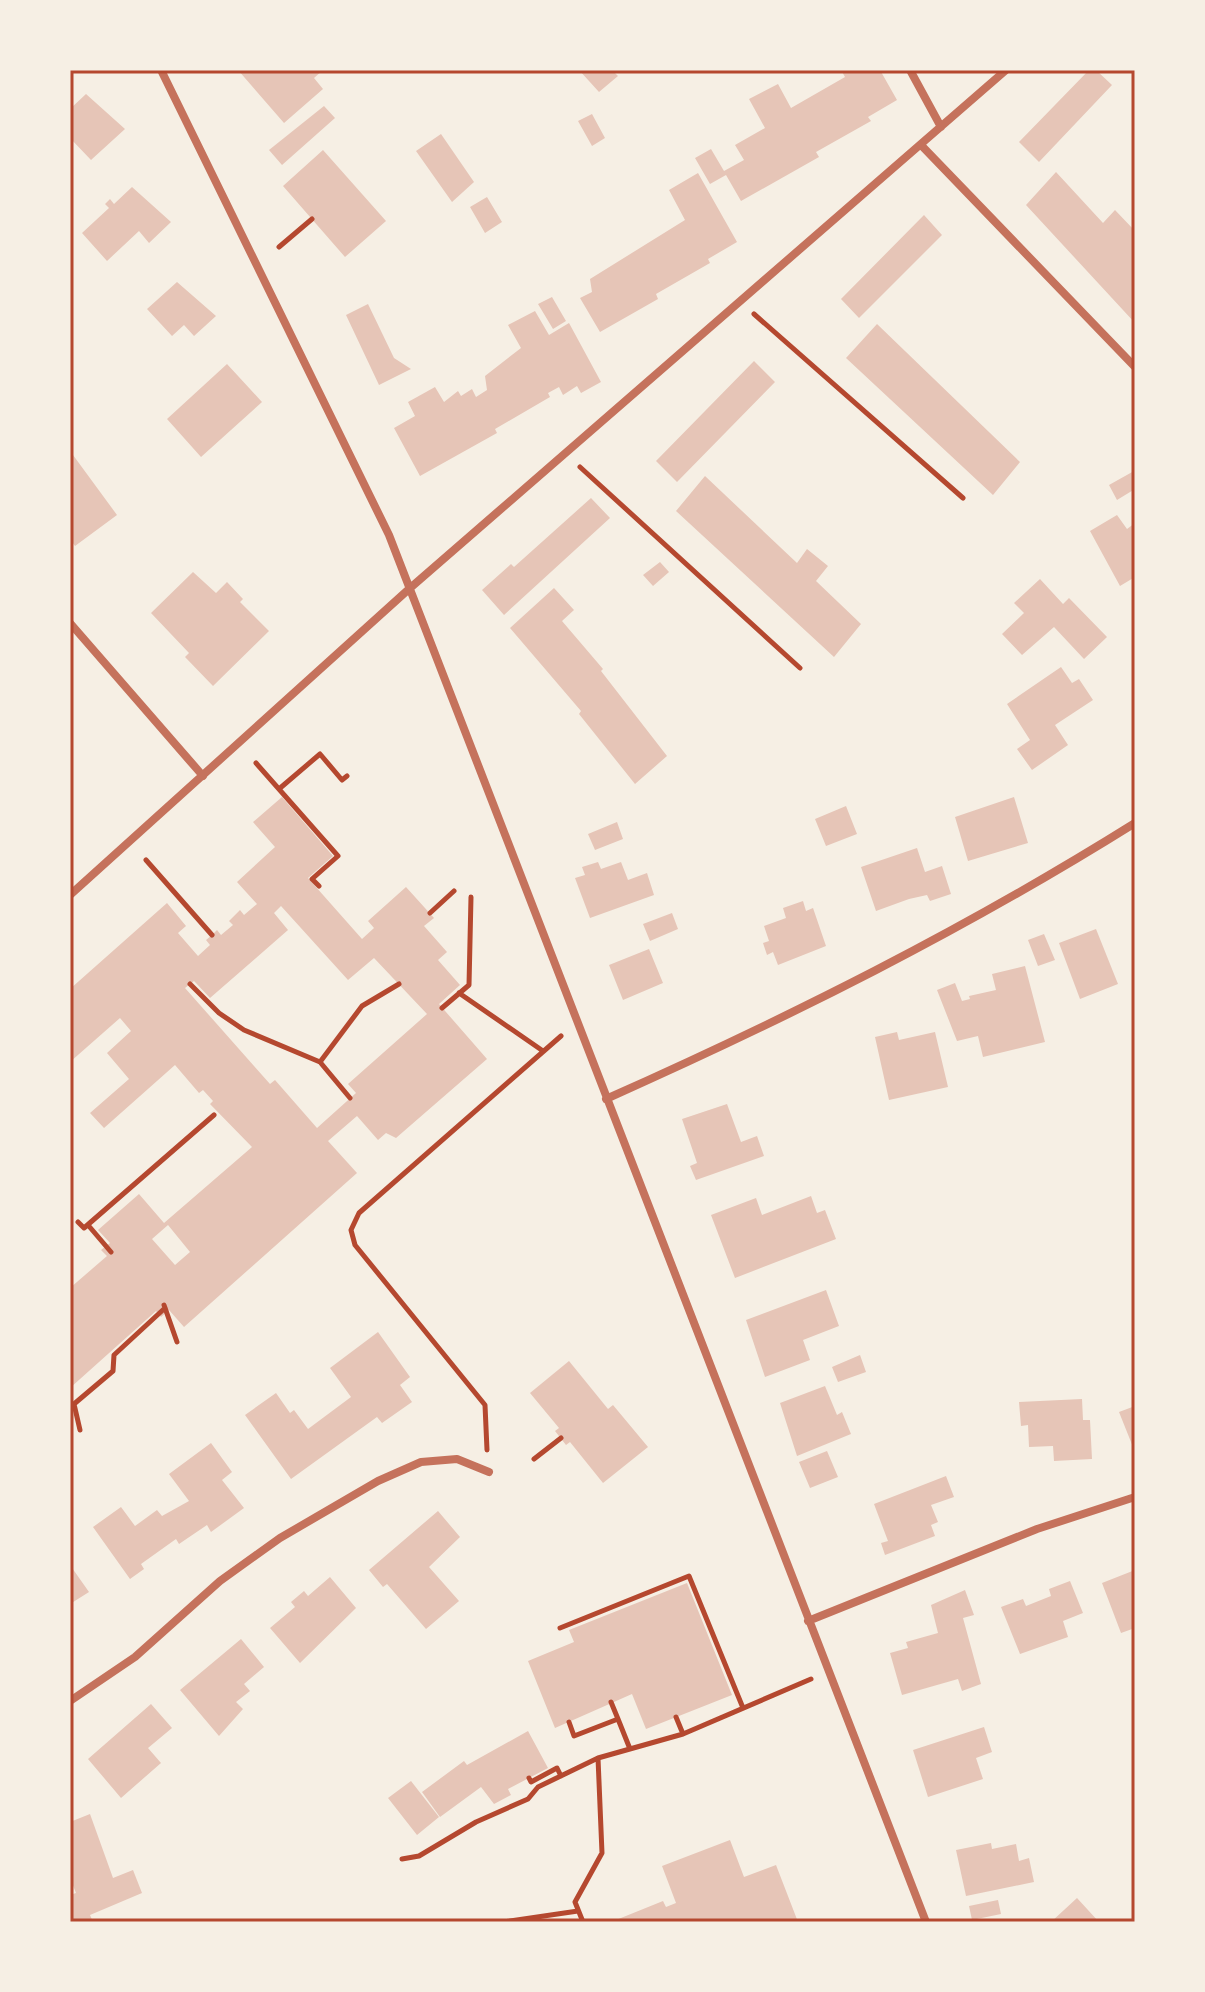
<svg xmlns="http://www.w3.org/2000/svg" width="1205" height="1992" viewBox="0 0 1205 1992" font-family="Literata,serif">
  <rect width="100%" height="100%" fill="#f6efe4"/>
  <path fill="#e6c5b7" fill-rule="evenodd" d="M238,70H323L314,78L323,89L284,123Z
    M579,70H612L618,76L599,92Z
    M841,70H880L897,100L868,117L871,121L816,152L819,157L741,201L726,175L710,184L695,158L711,149L724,171L744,160L735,145L765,128L749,99L778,84L791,108L845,77Z
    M1089,70H1096L1112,85L1039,162L1019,142Z
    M86,94L125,129L91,160L70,138V109Z
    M324,106L335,118L282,165L269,150Z
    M592,114L605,138L592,146L578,121Z
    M441,134L474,182L452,202L416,151Z
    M323,150L386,221L345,257L283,186Z
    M1056,172L1103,223L1115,210L1135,231V323L1026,205Z
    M698,173L737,242L708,259L710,263L656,294L658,299L600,332L580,298L592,292L590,279L685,220L669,190Z
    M132,187L171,222L149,243L139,231L107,261L82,233L109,208L105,204L110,199L114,204Z
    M487,197L502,222L485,233L470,207Z
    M924,215L942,235L859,318L841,299Z
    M177,282L216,316L194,336L184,325L172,336L147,309Z
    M552,297L566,321L553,329L538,304Z
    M368,304L394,358L411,369L379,385L346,315Z
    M535,311L549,335L569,323L601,382L581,393L577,386L563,395L559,387L548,393L550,397L495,429L497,433L420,476L394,428L415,416L408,402L435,387L444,402L458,391L461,396L472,389L476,397L487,390L485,376L521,348L508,325Z
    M877,324L1020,462L993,495L846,358Z
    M754,361L775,382L677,482L656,461Z
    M227,364L262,402L201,457L167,419Z
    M73,455L117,515L75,546L70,539Z
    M1134,471L1135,489L1117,500L1109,485Z
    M705,476L797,563L807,549L828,566L816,581L861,624L834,657L676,511Z
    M591,498L610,518L504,615L482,590L511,564L514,567Z
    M1117,515L1127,529L1135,523V577L1120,586L1090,531Z
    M660,562L669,572L653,586L643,575Z
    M193,572L216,593L227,582L243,599L240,602L269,631L213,686L185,657L189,653L151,613Z
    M1040,579L1063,604L1069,598L1107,637L1084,659L1054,627L1022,655L1002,634L1024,613L1014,603Z
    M554,588L574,610L562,621L603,669L601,671L667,756L635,784L579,714L581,711L510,628Z
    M1061,667L1072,683L1079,679L1093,700L1055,725L1068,745L1032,770L1017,749L1030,740L1007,704Z
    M282,797L333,856L308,878L362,939L374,928L368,921L406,887L434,918L424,926L447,952L438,960L460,985L439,1004L487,1059L396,1138L386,1133L378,1140L357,1116L328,1141L357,1173L184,1327L169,1310L161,1317L156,1311L70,1388V1288L107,1256L101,1250L110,1243L98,1230L139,1194L164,1223L252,1147L210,1104L213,1101L203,1090L199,1093L175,1065L104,1128L90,1113L129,1079L107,1053L131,1031L120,1018L70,1062V989L167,903L186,926L178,933L198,956L210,945L206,940L212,935L217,930L221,935L233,925L229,921L240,910L244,915L257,904L237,882L275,847L253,822ZM281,906L348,980L374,958L427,1014L348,1084L356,1093L317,1128L275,1080L270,1084L185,988L194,981L210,998L288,930L274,913ZM168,1225L190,1252L175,1265L152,1239Z
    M1014,797L1028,843L968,861L955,817Z
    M846,806L857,834L826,846L815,819Z
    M617,822L623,839L595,850L588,834Z
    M917,848L925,872L942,866L951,894L930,901L927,895L909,899L876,911L861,867Z
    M598,862L601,869L621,862L628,880L647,873L654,895L590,918L575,878L585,875L582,867Z
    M803,901L806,911L813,908L826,946L778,965L773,952L767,955L763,943L769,941L764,926L786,918L783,908Z
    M672,913L678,929L650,941L643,924Z
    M1096,929L1118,984L1080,999L1059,943Z
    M1044,934L1055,960L1038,966L1028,940Z
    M649,949L663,983L623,1000L609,965Z
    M1025,966L1045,1042L983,1057L978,1036L957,1041L937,990L955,983L962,1001L970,999L969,996L996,990L992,974Z
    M897,1032L899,1040L935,1032L948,1087L889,1100L875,1037Z
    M727,1104L741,1142L757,1136L764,1156L696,1180L690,1166L697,1163L682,1119Z
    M811,1196L817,1213L825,1210L836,1239L735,1278L711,1215L756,1198L762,1215Z
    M826,1290L839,1326L803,1340L810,1360L765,1377L746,1320Z
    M378,1332L410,1377L400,1385L412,1402L382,1423L377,1417L291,1479L245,1415L276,1393L290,1413L294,1410L308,1429L351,1397L330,1368Z
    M860,1355L866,1372L838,1382L832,1367Z
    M569,1361L608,1409L613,1405L648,1447L603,1483L570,1442L566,1445L555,1431L559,1428L530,1393Z
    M825,1386L837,1415L842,1412L851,1434L797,1456L780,1403Z
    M1082,1399L1083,1420H1090L1092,1459L1054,1461L1053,1446L1029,1447L1028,1425L1021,1426L1019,1402Z
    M1135,1406V1452L1119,1412Z
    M211,1443L232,1472L222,1480L244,1508L211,1532L207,1525L179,1544L176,1539L141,1564L144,1569L130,1579L93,1527L121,1507L135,1526L157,1510L162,1516L189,1501L169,1474Z
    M827,1451L838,1477L810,1488L799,1462Z
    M946,1476L954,1497L931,1505L938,1522L931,1525L935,1536L885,1555L881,1543L888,1541L874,1504Z
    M438,1511L460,1537L429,1567L459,1601L426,1629L387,1584L383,1587L369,1570Z
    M70,1565L89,1592L70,1604Z
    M1135,1570V1628L1121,1633L1102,1583Z
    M330,1577L356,1608L300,1663L270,1628L295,1607L291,1602L304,1591L308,1596Z
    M1070,1581L1083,1613L1063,1621L1068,1637L1020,1654L1001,1607L1023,1599L1026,1606L1051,1596L1049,1589Z
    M687,1583L732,1695L646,1729L632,1694L555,1728L528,1661L574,1642L569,1630Z
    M965,1590L974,1615L963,1618L981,1684L962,1691L958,1679L902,1695L890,1653L908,1648L906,1642L938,1633L931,1605Z
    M241,1639L264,1667L244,1684L250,1691L236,1702L243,1709L219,1736L180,1690Z
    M151,1704L172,1728L148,1748L161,1763L121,1798L88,1759Z
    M984,1727L992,1752L976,1758L983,1779L928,1797L913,1750Z
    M528,1731L548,1768L508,1789L511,1795L494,1804L481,1787L440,1817L422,1792L464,1761L467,1765Z
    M411,1781L439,1817L417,1835L388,1798Z
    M90,1814L113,1878L133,1870L142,1893L90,1915L93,1922H70V1895L76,1893L70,1878V1822Z
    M730,1840L744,1877L776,1865L798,1922H611L663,1901L666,1907L676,1903L662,1866Z
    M991,1843L992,1849L1016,1844L1019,1861L1029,1858L1034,1882L966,1896L956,1850Z
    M1077,1898L1099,1922H1051Z
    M998,1900L1001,1914L972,1920L969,1906Z"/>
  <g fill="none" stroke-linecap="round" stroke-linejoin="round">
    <path stroke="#b5482f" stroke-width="5" d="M279,247L312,219
      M754,314L963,498
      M580,467L800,668
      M256,763L338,856L312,879L319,886
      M279,789L320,754L342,780L347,776
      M146,860L212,935
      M430,913L454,891
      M190,984L219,1013L244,1030L320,1062L350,1098
      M459,993L543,1051
      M442,1008L469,985L471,897
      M320,1062L362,1006L399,984
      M78,1222L84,1228L214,1115
      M88,1225L111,1252
      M164,1305L177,1342
      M80,1430L74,1404L113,1371L114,1355L165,1308
      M487,1450L485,1405L355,1245L351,1230L359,1213L561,1036
      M534,1459L561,1438
      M560,1628L689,1576L743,1708
      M611,1702L618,1719
      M676,1717L683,1734
      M569,1722L574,1736L618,1719L630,1749
      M529,1778L531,1782L557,1768L561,1776
      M402,1859L419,1856L476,1822L528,1799L538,1787L598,1758L683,1734L811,1679
      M503,1922L578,1911
      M583,1922L575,1902L602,1853L598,1758"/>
    <path stroke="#c5725c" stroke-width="8" d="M161,70L389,535L926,1922
      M910,70L941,127
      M921,145L1135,367
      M70,623L203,776
      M70,895L409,589L1006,70
      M606,1099C790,1017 964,930 1135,823
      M808,1621L1037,1529L1135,1497
      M70,1701L135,1657L220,1581L280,1538L378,1481L421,1462L457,1459L489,1472"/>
  </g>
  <rect width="1205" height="1992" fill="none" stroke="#f6efe4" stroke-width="144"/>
  <rect x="72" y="72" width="1061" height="1848" fill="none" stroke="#b5482f" stroke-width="3"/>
</svg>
